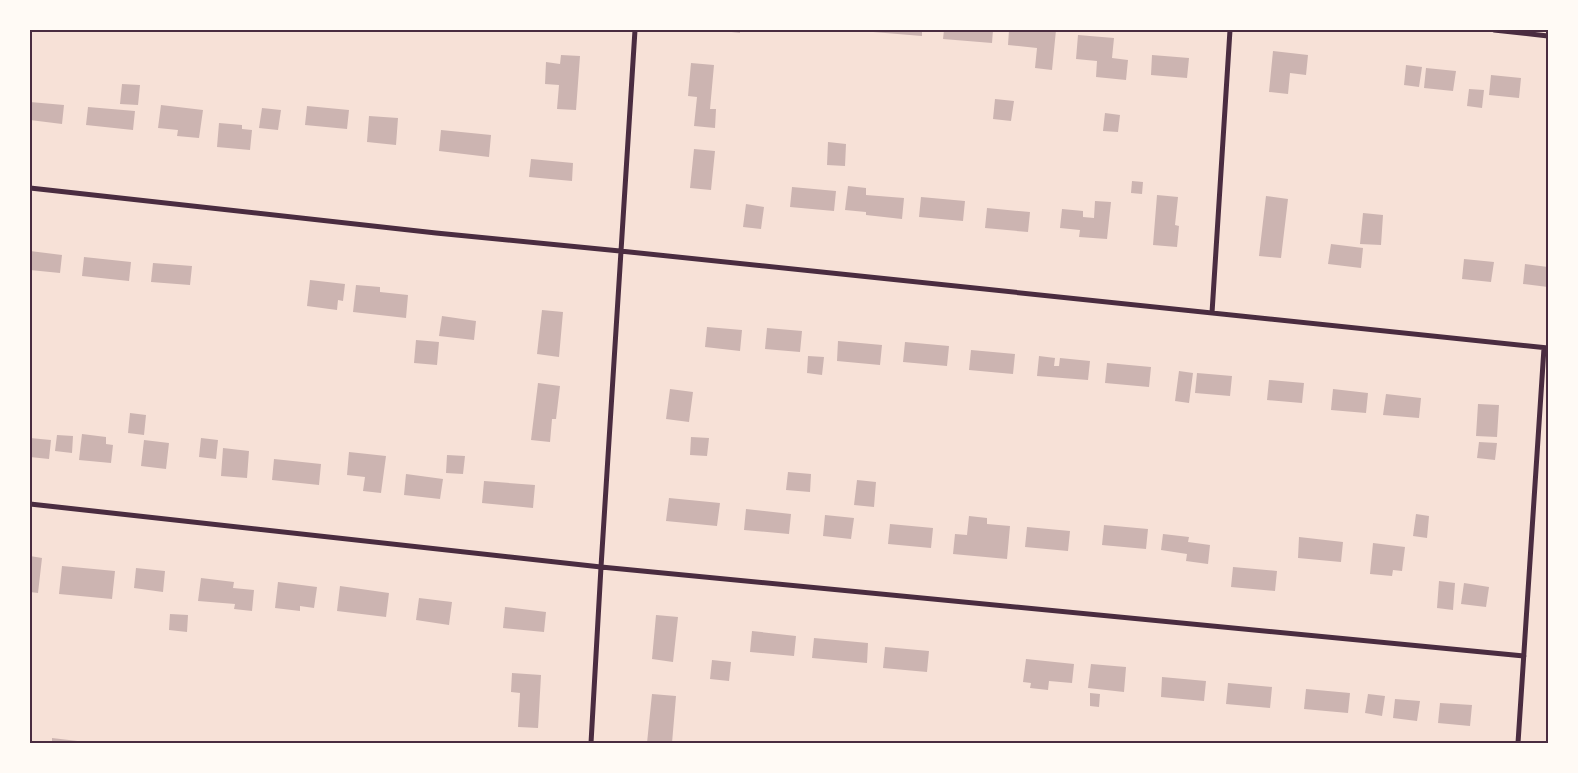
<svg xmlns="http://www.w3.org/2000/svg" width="1578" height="773" viewBox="0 0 1578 773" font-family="Lato,sans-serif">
  <rect width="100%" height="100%" fill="#f7e1d7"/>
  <path fill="#ccb4b1" d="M723,30H740V33L723,31Z
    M873,30H922V36L873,32Z
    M944,30H993L992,43L943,39Z
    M1009,30H1056L1052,70L1035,68L1037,48L1008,45Z
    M1078,35L1114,38L1112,58L1128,60L1126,80L1096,77L1097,61L1076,59Z
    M1273,51L1308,55L1306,75L1290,73L1288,94L1269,92Z
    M561,55L580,56L576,110L557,109L559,85L545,84L546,62L560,64Z
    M1152,55L1189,58L1187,78L1151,75Z
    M691,63L714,65L710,109H716L715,128L694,126L697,97L688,96Z
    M1406,65L1422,67L1419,87L1404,85Z
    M1426,68L1456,71L1453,91L1424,88Z
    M1491,75L1521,78L1519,98L1489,95Z
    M122,84L140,85L138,105L120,104Z
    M1469,89L1484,90L1482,108L1467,106Z
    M995,99L1014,101L1011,121L993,119Z
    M30,102L64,105L62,124L30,120Z
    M161,105L203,110L199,138L177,136L178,130L158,128Z
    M307,106L349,110L347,129L305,125Z
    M88,107L135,111L133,130L86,125Z
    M262,108L281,110L278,130L259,128Z
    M1105,113L1120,115L1118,132L1103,131Z
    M369,116L398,118L396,145L367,142Z
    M219,123L242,125V129L252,130L250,150L217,147Z
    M441,130L491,135L489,157L439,151Z
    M828,142L846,144L845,166L827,165Z
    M694,149L715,151L711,190L690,188Z
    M531,159L573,163L572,181L529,177Z
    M1132,181L1143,182L1142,194L1131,193Z
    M848,186L866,188V195L904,198L902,219L866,215V212L845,210Z
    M792,187L836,191L834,211L790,207Z
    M1157,195L1178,197L1175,225L1179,226L1177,247L1153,245Z
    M1266,196L1288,199L1281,258L1259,256Z
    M921,197L965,201L963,221L919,217Z
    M1095,201L1111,202L1107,239L1079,237L1080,230L1060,228L1062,209L1083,211V217L1094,218Z
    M746,204L764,207L761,229L743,227Z
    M987,208L1030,212L1028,232L985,228Z
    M1363,213L1383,215L1381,245L1360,244Z
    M1331,244L1363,248L1361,268L1328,264Z
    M30,251L62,255L60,273L30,270Z
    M84,257L131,262L129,281L82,276Z
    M1464,259L1494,262L1491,282L1462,279Z
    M153,263L192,266L190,285L151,282Z
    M1525,264L1548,267V287L1523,284Z
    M310,280L345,284L343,301L338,300L337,310L307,306Z
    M356,285L380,287V292L408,295L406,318L353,312Z
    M542,310L563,312L559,357L537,354Z
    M442,316L476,321L474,340L439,336Z
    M707,327L742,330L740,351L705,347Z
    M767,328L802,331L800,352L765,349Z
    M416,340L439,342L437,365L414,363Z
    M838,341L882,345L880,365L837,361Z
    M905,342L949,346L947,366L903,362Z
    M971,350L1015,354L1013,374L969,370Z
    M808,356L824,357L822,375L807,373Z
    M1039,356L1055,358L1054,366H1059L1060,358L1090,361L1088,380L1037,376Z
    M1107,363L1151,367L1149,387L1105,383Z
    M1179,371L1193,373L1189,403L1175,401Z
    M1197,373L1232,376L1230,396L1195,393Z
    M1269,380L1304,383L1302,403L1267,400Z
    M538,383L560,386L556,419H552L550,442L531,440Z
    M670,389L693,392L689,422L666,419Z
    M1333,389L1368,393L1366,413L1331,410Z
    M1386,394L1421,398L1419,418L1383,415Z
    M1478,404L1499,405L1497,437L1476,436Z
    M130,413L146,415L144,435L128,433Z
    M82,434L106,437V444L113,445L111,463L79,460Z
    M57,435L73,436L72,453L55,451Z
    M691,437L709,438L707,456L690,455Z
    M30,438L51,440L49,459L30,457Z
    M201,438L218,440L216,459L199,457Z
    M144,440L169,443L166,469L141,466Z
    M1479,442L1497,443L1495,460L1477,458Z
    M223,448L249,451L247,478L221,476Z
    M349,452L386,456L381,493L363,491L365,477L347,475Z
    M447,455L465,456L463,474L446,473Z
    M274,459L321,464L319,485L272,480Z
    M788,472L811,474L810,492L786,490Z
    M406,474L443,479L440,499L404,495Z
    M857,480L876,482L874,507L854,505Z
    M484,481L535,485L533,508L482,503Z
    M669,498L720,503L717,526L666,521Z
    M746,509L791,514L789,534L744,530Z
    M1416,514L1429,516L1427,538L1413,536Z
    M825,515L854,518L851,539L823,536Z
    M969,516L987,518V524L1010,526L1007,559L953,554L955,534L967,535Z
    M890,524L933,528L931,548L888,544Z
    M1104,525L1148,529L1146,549L1102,545Z
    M1027,527L1070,531L1068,551L1025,547Z
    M1163,534L1189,537L1188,542L1210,545L1208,564L1186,561L1187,554L1161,550Z
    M1299,537L1343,542L1341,562L1298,558Z
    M1373,543L1405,547L1402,571L1393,570L1392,576L1370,574Z
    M30,556L42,558L38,593L30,592Z
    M62,566L115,571L112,599L59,594Z
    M1233,567L1277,571L1275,591L1231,587Z
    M136,568L165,571L163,592L134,588Z
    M201,578L234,582L233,588L254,590L252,611L234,609L235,604L198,601Z
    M1439,581L1455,583L1453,610L1437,608Z
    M278,582L317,587L314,608L300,606V611L275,608Z
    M1464,583L1489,587L1486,607L1461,604Z
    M340,586L389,593L386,617L337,611Z
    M419,598L452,602L449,625L416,620Z
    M505,607L546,612L544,632L503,628Z
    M170,614L188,615L187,632L169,630Z
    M656,615L678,617L673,662L652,659Z
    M752,631L796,636L794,656L750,652Z
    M814,638L868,643L867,663L812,658Z
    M885,647L929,651L927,672L883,668Z
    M1026,659L1074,664L1072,683L1049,681L1048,690L1030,688L1031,683L1023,682Z
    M712,660L731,662L729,681L710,679Z
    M1091,664L1126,667L1124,692L1088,688Z
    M512,673L541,675L538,728L518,727L520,693L511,692Z
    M1162,677L1206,681L1204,701L1161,697Z
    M1228,683L1272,687L1270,708L1226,704Z
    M1306,689L1350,693L1348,713L1304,709Z
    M1090,693L1100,694L1099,707L1090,706Z
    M652,694L676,696L672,743H647Z
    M1368,694L1385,696L1382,716L1365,713Z
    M1395,699L1420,701L1417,721L1393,718Z
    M1440,703L1472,705L1470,726L1438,723Z
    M52,738L86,742V743H52Z"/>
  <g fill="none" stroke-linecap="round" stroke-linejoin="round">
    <path stroke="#4a2c40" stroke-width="5" d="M1494,30L1548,36
      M30,188L436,233L620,251L1548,348
      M1212,313L1230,30
      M30,504L601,567L1524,656
      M591,743L601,567L635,30
      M1518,743L1544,348"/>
  </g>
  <rect width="1578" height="773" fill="none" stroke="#fffaf5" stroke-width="62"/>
  <rect x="31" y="31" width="1516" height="711" fill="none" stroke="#4a2c40" stroke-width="2"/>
</svg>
